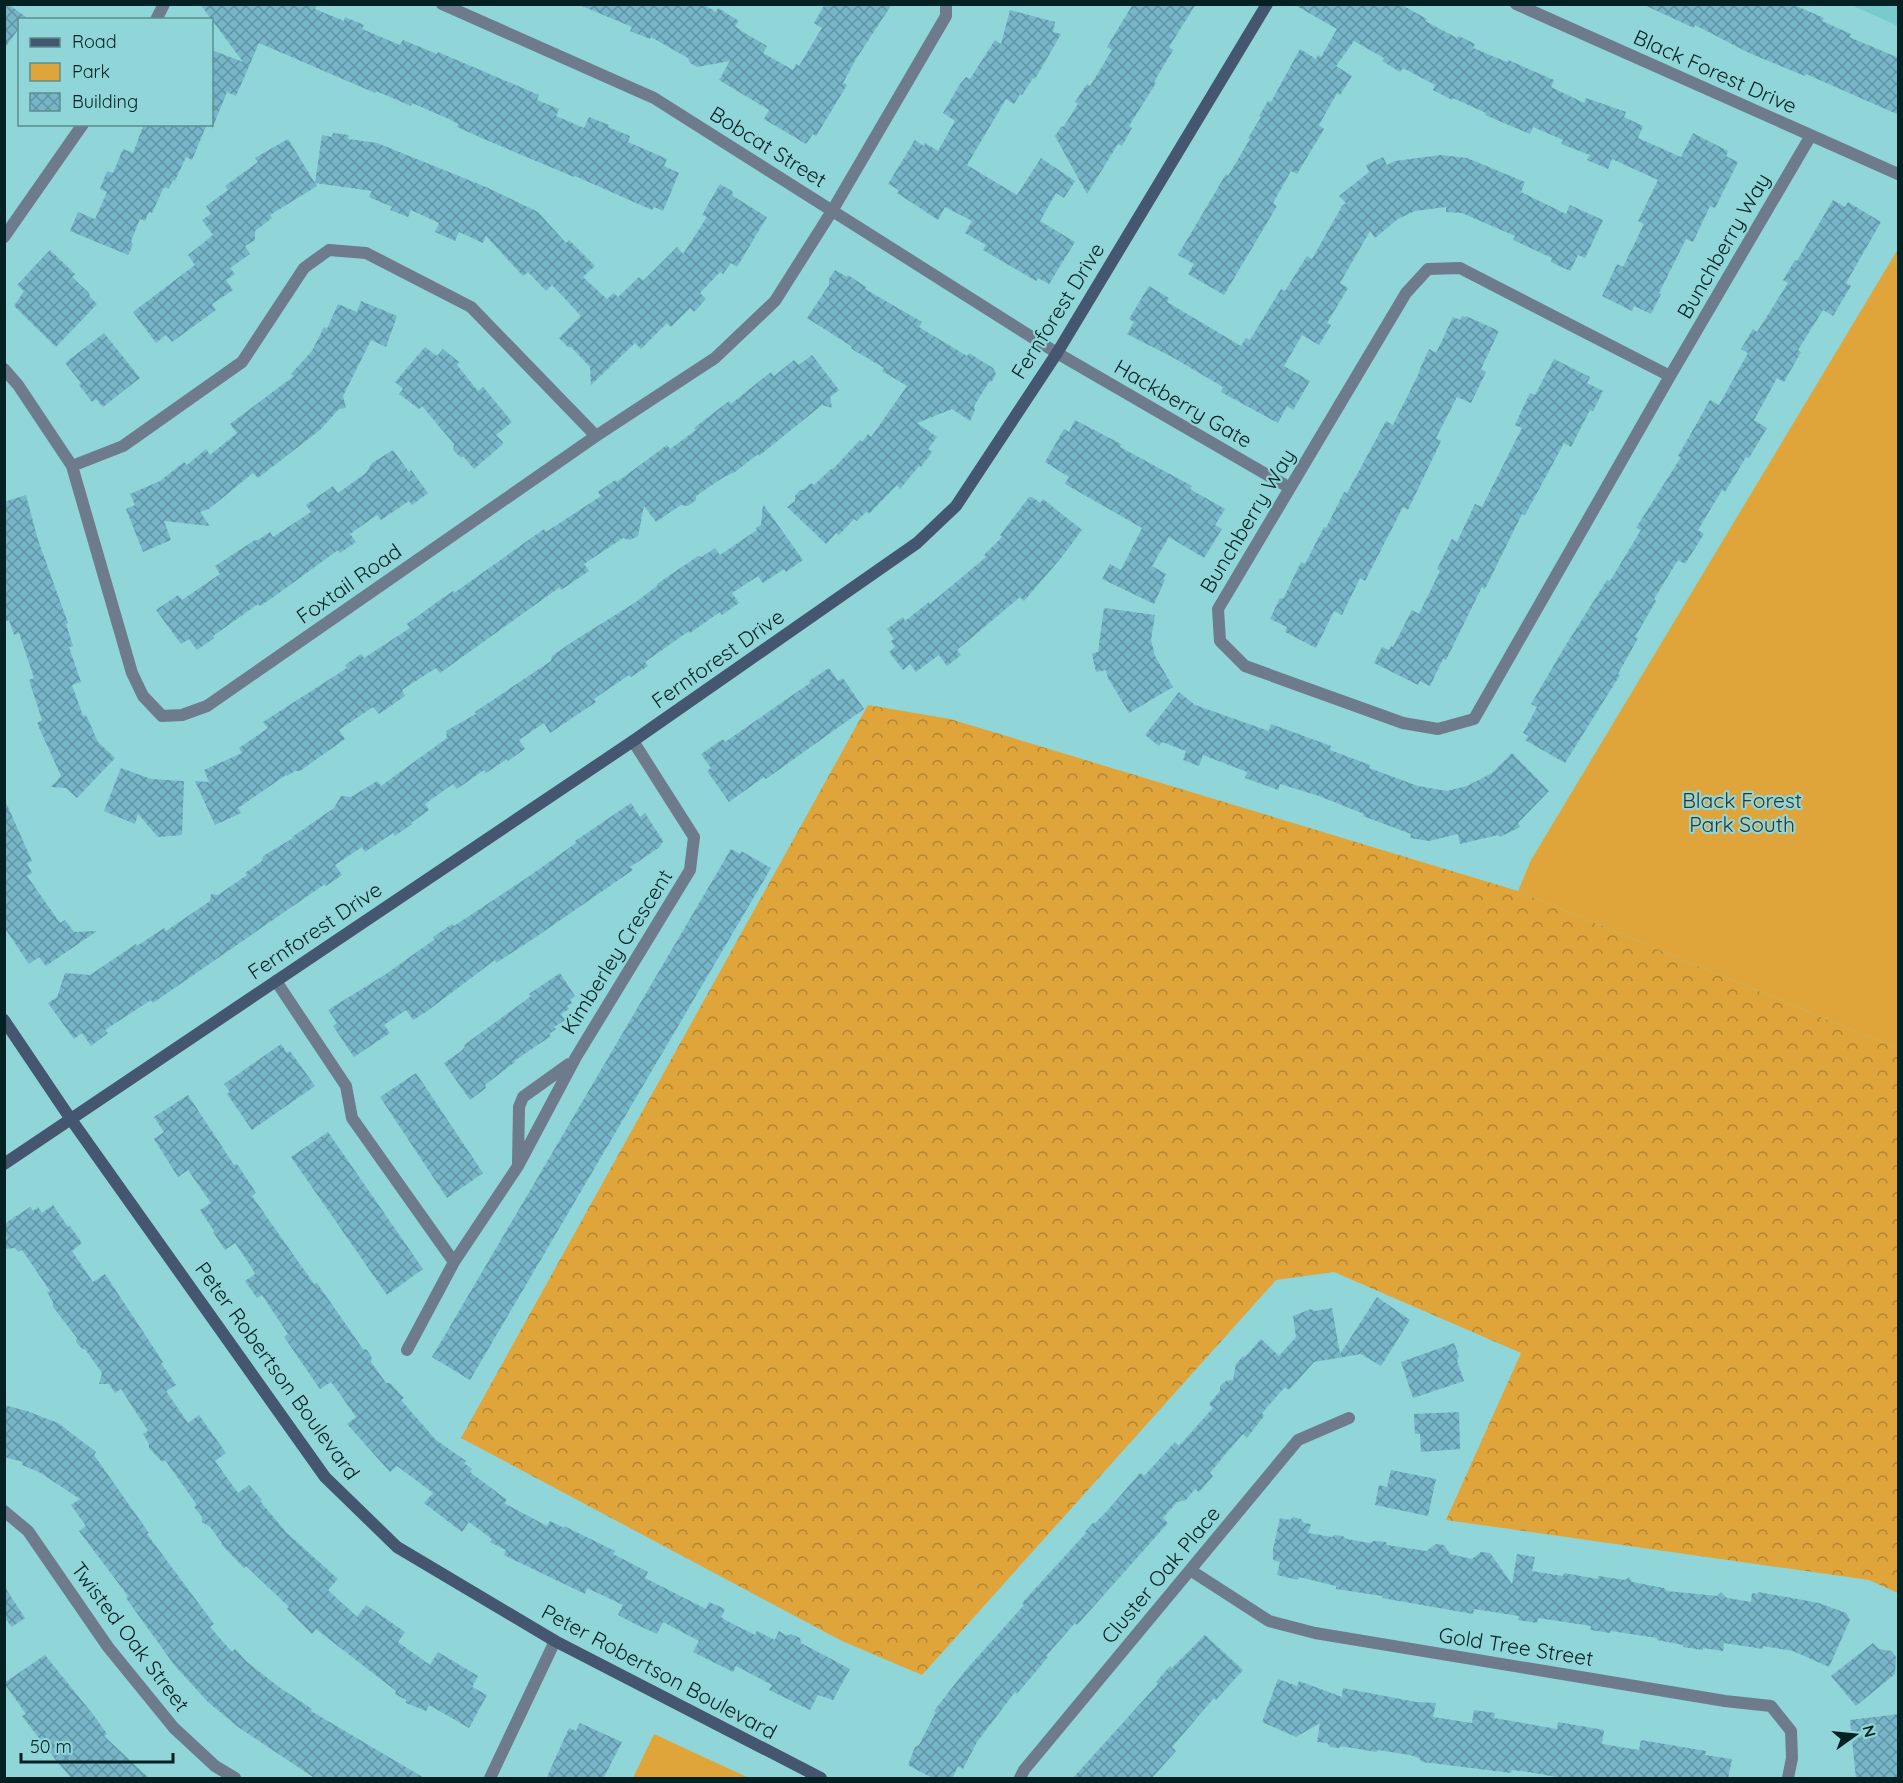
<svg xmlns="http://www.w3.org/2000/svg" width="1903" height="1783" viewBox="0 0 1903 1783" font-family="Quicksand,sans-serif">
  <defs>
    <pattern id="forest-crowns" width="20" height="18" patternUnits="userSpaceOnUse" patternTransform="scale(1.5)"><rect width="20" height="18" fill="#dfa43a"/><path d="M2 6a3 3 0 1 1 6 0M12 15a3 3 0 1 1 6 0" fill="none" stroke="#b38530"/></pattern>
    <pattern id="building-cross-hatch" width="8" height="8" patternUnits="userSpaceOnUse" patternTransform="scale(1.5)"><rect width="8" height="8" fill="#77b6c9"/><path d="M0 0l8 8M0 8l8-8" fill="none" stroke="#5f94a3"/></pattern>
  </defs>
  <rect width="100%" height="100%" fill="#90d6d8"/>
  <path fill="#7ac9cc" d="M1851,5H1898V26Z"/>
  <path fill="url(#forest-crowns)" d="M868,705L950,719L1518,891L1898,1049V1593L1869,1580L1446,1520L1521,1353L1334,1272L1276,1280L922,1675L842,1641L461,1438Z"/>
  <path fill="#dfa43a" d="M1898,249V1049L1518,891L1531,860Z
    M654,1734L749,1778H633Z"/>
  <path fill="url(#building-cross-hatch)" d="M4,4H8L26,17L25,20H20V27L4,49Z
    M200,4H317L315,9L344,21L345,17L364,25L362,29L400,45L403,40L437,54L438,52L539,95L537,100L559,109L556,116L584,128L589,117L609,125L608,127L630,136L628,142L667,159L664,166L679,173L663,211L654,207L652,210L575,176L574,177L484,139L457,127L458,124L451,120L412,103L411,106L376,91L375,93L259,43L236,96L227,92L212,129V50L243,62Z
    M577,4H703L716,12L718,8L739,21L735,26L743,32L767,46L763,53L793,70L796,64L799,66L822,28L814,23L825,4H892L856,59L843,83L847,85L827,118L816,136L813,134L806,144L764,119L769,110L719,80L730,61L697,67L690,63L688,58L651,37L650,39L630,31L632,27Z
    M1133,4H1196L1169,47L1173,50L1154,82L1156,83L1129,126L1132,128L1122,146L1118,144L1087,194L1055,136L1061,127L1064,126L1078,104L1075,102L1087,84L1090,86L1112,50L1107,47Z
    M1293,4H1400L1427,19L1425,21L1457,38L1459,36L1475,44L1473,48L1507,62L1508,60L1554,80L1551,87L1584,103L1586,98L1626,112L1624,117L1643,126L1638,138L1681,157L1693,133L1728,151L1726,156L1738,162L1715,208L1710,206L1693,242L1686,239L1659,293L1661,294L1651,314L1634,306L1632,311L1602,296L1617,264L1623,267L1644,224L1638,221L1658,180L1612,159L1608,169L1587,160L1590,155L1561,144L1563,140L1533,127L1530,134L1485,115L1486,113L1453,98L1452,100L1433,90L1435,85L1403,68L1400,72L1382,61L1384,58L1354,41L1336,66L1352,76L1340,95L1337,93L1319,125L1324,129L1297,174L1291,171L1273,203L1277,206L1224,295L1188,274L1194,264L1178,255L1226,174L1228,176L1250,139L1248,138L1261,117L1259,116L1268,101L1271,102L1300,49L1316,59L1318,55L1321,57L1337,29Z
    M1642,4H1792L1824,18L1822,21L1851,34L1849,37L1899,58V115L1806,74L1805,76L1749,53L1695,25L1694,28Z
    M1010,10L1055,22L1053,32L1061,34L1035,79L1033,78L1022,95L1020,94L1014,104L1006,99L967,165L1017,195L1041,158L1075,181L1064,198L1056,193L1040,221L1075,242L1049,284L1038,278L1036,281L983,250L986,245L965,233L972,221L945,207L938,220L897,193L899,190L888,184L915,140L924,146L925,143L938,151L955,121L943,113L960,84L966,77L970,79L995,40L1001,44Z
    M144,124H207L192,160L186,157L175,181L173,180L169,189L164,187L152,213L149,212L145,221L140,219L131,241L133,245L128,255L70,231L78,212L95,219L107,192L100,189L107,171L113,173L123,149L133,153Z
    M333,133L349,135L348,139L377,143L486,187L538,212L566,243L569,240L595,266L583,277L607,299L614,293L618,297L639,277L643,281L677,247L683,254L707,217L702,215L720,184L732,191L733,196L767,217L737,267L731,263L723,274L720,272L700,293L706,299L694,312L690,308L671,327L667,323L641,349L635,343L591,385L590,367L571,347H568L559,338L581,316L552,285L546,291L528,272L523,276L486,236L483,243L459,232L455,241L435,232L439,223L411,210L408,217L390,210L392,207L369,197L372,191L315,183L317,186L270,215L272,218L255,231V240L245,246L250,254L230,268L235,274L226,280L233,290L212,304L216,310L172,342L166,335L156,343L133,312L195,265L188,255L213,235L202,220L211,214L206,206L228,190L225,186L258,162L255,158L288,139L315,183L322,135L332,137Z
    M1441,155L1467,158L1525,182L1521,192L1566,214L1570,205L1603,220L1585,258L1578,255L1570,271L1551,262L1552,258L1513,240L1515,236L1462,213L1446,212V207L1415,211L1398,219L1375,238L1370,231L1340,283L1348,288L1327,323L1331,325L1319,345L1302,335L1284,366L1310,381L1293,410L1287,406L1278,423L1221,392L1223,387L1172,357L1127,334L1134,322L1129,319L1149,286L1169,298L1167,302L1241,346L1246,338L1250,340L1281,289L1285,291L1307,256L1312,259L1342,206L1346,203L1339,196L1369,172L1366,165L1383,157L1387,165L1395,161Z
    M1833,200L1845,207L1848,202L1881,222L1846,283L1851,286L1833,316L1823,310L1798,350L1801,352L1784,382L1777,378L1754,420L1767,428L1749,458L1746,457L1725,492L1722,490L1698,530L1704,534L1685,564L1678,560L1654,599L1656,601L1635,637L1638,638L1618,674L1620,675L1565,763L1525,740L1529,736L1523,733L1537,707L1531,704L1564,648L1607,580L1610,581L1641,530L1636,528L1681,457L1678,456L1710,400L1719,405L1748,353L1741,349L1753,329L1757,332L1788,283L1783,280L1795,260L1797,261Z
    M50,250L75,274L72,277L89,293L90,297L97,304L56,347L14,306L24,291L17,285Z
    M835,270L847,277L848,275L866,287L865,289L922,322L919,327L967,356L969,353L993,368L996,374L992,381L989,382L974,406L975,410L970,421L952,409L917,423L937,437L928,449L932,452L921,467L919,466L900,489L897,485L869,514L867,511L857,521L854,519L839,535L836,533L826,544L787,507L795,501V496L800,490H803L811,483L814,485L831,469L834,468L860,440L862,442L868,434L871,437L907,386L882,371L884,368L852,349L851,346L807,318L829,285V279Z
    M361,301L397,316L386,347L371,340L343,396L346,408L339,409L320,430L258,478L253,473L209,509L200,512L210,526L164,521L171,540L143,552L126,509L135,505L130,494L160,481L184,462L187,465L206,449L210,455L237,433L230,424L294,376L291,374L312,351L324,327L327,329L338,304L357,312Z
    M1462,316L1465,317L1466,316L1499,331L1481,369L1486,372L1471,403L1457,397L1436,438L1441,441L1408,510L1403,507L1365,581L1360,578L1342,615L1334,611L1316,648L1285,632L1287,627L1270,619L1280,598L1283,599L1301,562L1305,564L1324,527L1326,528L1344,492L1347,493L1386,421L1393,425L1420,371H1419L1429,349L1436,353L1453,317L1460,320Z
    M104,333L140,378L103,407L96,399L92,402L79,385L81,383L65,363Z
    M425,347L437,356L443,349L459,362L457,365L478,391L483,387L512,422L496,435L503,442L502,445L474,469L464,457H460L453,450L454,444L422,406L419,409L399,394L403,389L395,382Z
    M812,355L839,390L830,397L832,408L822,405L759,456L758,454L735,472L724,477L696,496V500L688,506L681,505L656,522L644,506L638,536L630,540L623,538L584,564L589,571L561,590L560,587L440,673L436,668L402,690L405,696L379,714L373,707L339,730L345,739L300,771H295L287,776L286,775L238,808L241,813L215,825L195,781L209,782L204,770L242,753L239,748L268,728L263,722L347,668L345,665L361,654L364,658L410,628L407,624L437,602L453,591L454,593L544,529L546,532L601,496L598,492L615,480L617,482L667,445L670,449L696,430L694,428L729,401L731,404L771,372L774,376L794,360L799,365Z
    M1554,359L1590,377L1587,383L1603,391L1593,411L1590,410L1571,447L1564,443L1525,515L1522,514L1485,589L1482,587L1446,660L1443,659L1430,686L1420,681L1418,685L1374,663L1382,647L1389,650L1391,646L1393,647L1412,610L1419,614L1440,571L1437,569L1452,539L1457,542L1475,504L1482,507L1522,428L1515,425L1530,393L1535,395Z
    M1075,420L1121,444L1120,447L1192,486L1190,489L1225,509L1215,525L1222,529L1204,558L1169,537L1152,566L1166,574L1163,579L1165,580L1154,604L1102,579L1110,564L1121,570L1142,528L1065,484L1069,477L1045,462L1064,429L1069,432Z
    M393,450L409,472L411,470L428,493L412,505L409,501L381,520L377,515L350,534L356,542L340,553L338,550L275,596L260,606L258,604L213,636L214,638L197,650L189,639L181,644L156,610L178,595L182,600L220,574L215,566L255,540H258L270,532L273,537L311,512L306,505L333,486L338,493L366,473L372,463Z
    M26,495L38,540L68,623L66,624L73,646L69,647L81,682L72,685L83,716L86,715L98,742L115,758L77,798L66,788L51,787L61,776L37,723L42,720L29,680L34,678L19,633L14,635L9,620L4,622V502Z
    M1029,497H1032L1040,503L1043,499L1082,530L1061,558L1024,601L1020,597L957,650L961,655L947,666L939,655L916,672L910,664L903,670L889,652L895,647L891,641L894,639L887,629L903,617L905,621L929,602L930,604L986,557L984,555L1002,537L1000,535Z
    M763,504L803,560L786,572L784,569L763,583L758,576L732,593L739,603L722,615L720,612L690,633L689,631L645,662L648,666L631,677L629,675L594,699L596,702L550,733L544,723L519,740L525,749L508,761L507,759L486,773L484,770L457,789L453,784L425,804L429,810L411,823L412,824L395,836L393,833L365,852L362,847L335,865L342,875L326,886L325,884L153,1003L151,1000L105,1030L108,1033L91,1046L82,1033L74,1039L48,1003L57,997L65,973L90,975L136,944L137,946L164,928L166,931L210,901L211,894L218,895L247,875L245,873L262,861L263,856L293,838L292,837L334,808L341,796L351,797L377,781L381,786L447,738L446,731L476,714L475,712L551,661L552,656L572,642L636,602L658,585L657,584L698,556L702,557L715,548L720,555L757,530L756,528L761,525Z
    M1104,608L1155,615L1151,640L1155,656L1173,687L1129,713L1108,678L1106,670L1096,672L1092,654L1098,652Z
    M829,668L838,681L843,678L864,709L766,779L764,777L729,802L707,771L711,768L701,754L723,739L725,742L810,683L809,681Z
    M1179,692L1195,705L1269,731L1271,724L1331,746L1330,750L1370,765L1369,768L1418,786L1447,791L1467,786L1492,773L1512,753L1549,791L1518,823L1520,827L1500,837L1498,835L1460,844L1458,834L1429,841L1410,838L1411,834L1363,816L1364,814L1319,796L1280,784L1278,790L1245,778L1247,772L1203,755L1199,766L1183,760L1186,751L1162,742L1159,746L1145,735Z
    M121,768L151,779L184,781L182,835L158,837L138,814L135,824L104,811Z
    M4,798L32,861L27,863L32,873L27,876L60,923L65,920L74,932L97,931L46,966L39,957L29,964L4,927Z
    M631,803L640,817L645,813L663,841L660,847L630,867L633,870L533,939L496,963L495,960L426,1012L413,1020L406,1010L384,1025L390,1033L354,1057L333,1026L337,1023L328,1010L386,974L435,939L433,937L452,924L454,926L528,877L576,843L575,841Z
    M731,849L740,854L741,851L771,868L470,1380L432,1357Z
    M560,973L575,996L570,1000L572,1003L567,1006L569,1009L561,1014L565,1020L554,1027L556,1029L549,1034L551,1036L514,1061L515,1062L485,1085L486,1088L470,1100L444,1063L460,1052L465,1047L464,1045L526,1000L531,996L529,994Z
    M281,1044L287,1053L290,1051L315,1086L252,1130L227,1094L230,1092L224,1084Z
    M416,1073L483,1173L447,1198L380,1097Z
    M188,1095L234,1165L237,1164L251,1185L256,1193L252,1196L314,1284L317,1283L363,1349L367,1350L372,1358L371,1362L386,1383H390L404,1398L401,1400L436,1440L466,1461L464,1463L472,1469L470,1472L507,1500L504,1503L547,1526L550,1521L564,1528V1526L615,1551L613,1554L648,1572L645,1578L706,1609L709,1602L725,1609L721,1617L727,1621L755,1635L757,1631L775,1640L779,1631L787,1636L791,1634L800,1638L801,1643L850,1669L833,1700L818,1695L810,1710L769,1690L772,1685L736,1666L733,1672L693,1652L699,1641L663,1622L657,1634L635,1624L618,1615L623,1605L587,1588L585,1594L504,1555L506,1550L490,1542L492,1539L469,1522L462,1532L424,1503L433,1493L397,1466L390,1472L347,1424L356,1417L340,1394L331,1382L320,1389L284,1337L288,1334L262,1295L257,1298L245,1281L255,1274L252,1268L235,1243L225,1250L213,1232L214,1231L200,1210L211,1203L188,1170L178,1177L154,1139L164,1132L154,1117Z
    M328,1132L423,1269L387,1295L291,1157Z
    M53,1205L68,1227L70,1226L82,1243L72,1251L93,1282L105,1274L163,1362L161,1363L176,1385L166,1391L188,1423L199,1415L226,1453L215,1461L238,1493L249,1485L262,1500L260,1501L287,1533L338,1579L328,1590L357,1617L366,1605L405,1632L398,1642L430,1665L438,1652L478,1676L472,1687L487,1695L469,1728L429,1705L426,1711L406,1703V1700L395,1694L396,1691L316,1629L312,1634L287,1609L289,1607L246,1566L244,1568L221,1544L222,1543L210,1527L202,1522V1517L194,1507L197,1505L165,1460L162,1462L149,1448V1444L143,1434L148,1431L121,1389L115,1393L109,1384H99L102,1373L85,1349H82L76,1342L77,1338L53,1307V1302L47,1292L50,1291L22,1250L18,1252L15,1248L4,1249L7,1237L4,1233V1224L30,1207L33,1211L38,1207L42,1213Z
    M1377,1297L1410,1320L1381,1366L1361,1354L1314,1362L1289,1390L1285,1387L1262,1413L1264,1416L1247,1438L1243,1434L1223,1457L1210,1473L1213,1476L1199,1492L1195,1489L1186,1500L1177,1502L1163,1518L1168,1523L1086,1615L1077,1625L1075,1623L1046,1656L1048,1657L1017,1694L1015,1692L977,1742L963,1769L958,1766L952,1779H934L908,1765L915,1747L919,1745L936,1712L934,1711L965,1671L1024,1605L1022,1603L1086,1533L1085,1532L1093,1523H1095L1107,1511L1140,1473L1144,1476L1175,1442L1179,1446L1213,1408L1209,1404L1220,1391V1386L1226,1381L1233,1380L1236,1364L1243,1356L1245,1357L1261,1339L1279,1356L1296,1337L1293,1316L1311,1309L1315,1311L1332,1308L1340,1354Z
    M1454,1343L1459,1356L1457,1361L1464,1381L1413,1398L1401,1362Z
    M4,1405L27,1411L58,1423L96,1452L94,1455L149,1533L147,1534L214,1624L210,1627L232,1652L235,1649L247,1662L279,1687L312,1709L311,1711L426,1779H316L238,1727L208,1702L175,1666L126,1598L128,1596L79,1531L86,1526L71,1505L80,1499L39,1472L22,1465L23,1462L4,1457Z
    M1459,1412L1460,1449L1421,1452L1420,1434H1415L1414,1414Z
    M1391,1470L1436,1479L1428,1516L1375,1505L1379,1485L1387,1487Z
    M1293,1517L1301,1519L1304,1523L1311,1524L1308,1533L1332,1537L1335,1535L1343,1536L1346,1539L1370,1543L1374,1541L1386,1542L1387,1545L1426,1551L1436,1544L1444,1545L1450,1554L1472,1559L1481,1552L1490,1553L1512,1584L1517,1554L1535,1557L1532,1571L1563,1576L1564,1573L1598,1579V1576L1625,1580L1629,1577L1632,1582L1664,1588L1667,1591L1717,1596L1721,1592L1727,1598L1751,1602L1752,1593L1758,1594V1592L1819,1603L1846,1613L1850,1620L1829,1667L1793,1651L1763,1646V1649L1724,1643L1723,1651L1703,1648V1650L1683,1647V1645L1657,1640V1638L1611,1631L1610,1633L1590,1630L1591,1626L1538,1618L1537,1623L1518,1620L1519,1616L1474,1609L1473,1614L1382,1598V1596L1336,1589V1586L1299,1577L1298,1580L1277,1575L1280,1562L1273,1560V1549L1280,1518L1290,1520Z
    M4,1586L25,1618L12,1627L4,1617Z
    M1205,1635L1243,1670L1216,1700L1214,1698L1172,1747L1176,1751L1151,1779H1072L1158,1684L1156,1682L1170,1666L1172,1668Z
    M1873,1643L1879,1649L1891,1651L1896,1657L1895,1674L1856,1706L1831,1676Z
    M45,1655L95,1717L107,1734L104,1736L150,1779H72L55,1759L22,1716L26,1714L4,1683Z
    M1278,1679L1297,1686L1299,1681L1342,1697L1343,1688L1416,1702L1436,1703L1433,1717L1472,1723L1474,1710L1495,1713L1494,1718L1557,1729L1558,1722L1604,1730L1602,1744L1639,1750L1641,1740L1706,1751L1705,1755L1732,1759L1728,1779H1568L1528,1772L1512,1770L1511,1773L1431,1763L1422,1762L1419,1758L1410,1755L1378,1750L1376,1752L1341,1746L1339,1748L1330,1747L1327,1743L1317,1742L1320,1723L1296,1737L1262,1722Z
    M1899,1714V1779H1856L1850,1720Z
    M580,1723L622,1742L603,1779H546L569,1728L576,1731Z"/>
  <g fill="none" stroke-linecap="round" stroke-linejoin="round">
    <path stroke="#6e7b8d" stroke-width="12" d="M442,4L654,98L1057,353L1290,488
      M1516,4L1898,174
      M156,20L164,4
      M4,237L83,124
      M4,369L18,385L72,466L132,673L143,696L162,716L182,715L207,706L596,436L715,358L775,301L832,211L946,16V4
      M1670,376L1460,268L1428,269L1406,293L1218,609L1220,641L1245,666L1403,723L1438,729L1474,719L1670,376L1810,137
      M72,466L123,446L242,362L304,268L329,250L366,253L471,307L596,436
      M276,981L346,1086L352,1118L454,1262
      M518,1164L519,1107L523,1097L569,1064
      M407,1350L454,1262L518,1166L576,1057L690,870L694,837L633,741
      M4,1511L28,1531L108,1647L174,1728L215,1766L235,1778
      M1190,1570L1269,1621L1315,1633L1725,1701L1771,1706L1791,1731L1792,1758L1788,1778
      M490,1778L555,1641
      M1020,1778L1024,1770L1298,1440L1349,1418"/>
    <path stroke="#455670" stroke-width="12" d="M4,1020L70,1118L325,1477L397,1547L555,1641L821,1778
      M4,1164L633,741L917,543L956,506L1057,353L1267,4"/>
  </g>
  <g text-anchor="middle" stroke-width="4.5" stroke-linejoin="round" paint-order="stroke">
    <g font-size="21" fill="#032122" stroke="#90d6d8">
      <text transform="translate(1715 72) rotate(24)" y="7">Black Forest Drive</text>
      <text transform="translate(768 147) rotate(32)" y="7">Bobcat Street</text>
      <text transform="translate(1724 246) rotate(-60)" y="7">Bunchberry Way</text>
      <text transform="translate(1058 311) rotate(-58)" y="7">Fernforest Drive</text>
      <text transform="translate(1183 404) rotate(30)" y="7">Hackberry Gate</text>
      <text transform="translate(1248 521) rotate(-59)" y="7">Bunchberry Way</text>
      <text transform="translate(349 584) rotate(-35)" y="7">Foxtail Road</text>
      <text transform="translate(718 659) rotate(-35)" y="7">Fernforest Drive</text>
      <text transform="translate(315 931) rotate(-34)" y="7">Fernforest Drive</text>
      <text transform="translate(617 952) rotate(-58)" y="7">Kimberley Crescent</text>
      <text transform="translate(277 1371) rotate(54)" y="7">Peter Robertson Boulevard</text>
      <text transform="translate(1161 1575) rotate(-50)" y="7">Cluster Oak Place</text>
      <text transform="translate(130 1637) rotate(53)" y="7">Twisted Oak Street</text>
      <text transform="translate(1516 1647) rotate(9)" y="7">Gold Tree Street</text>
      <text transform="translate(659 1672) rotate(28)" y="7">Peter Robertson Boulevard</text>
    </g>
    <g font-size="21" fill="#3f311d" stroke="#90d6d8">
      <text x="1742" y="808">Black Forest<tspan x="1742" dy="24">Park South</tspan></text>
    </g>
  </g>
  <rect width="1903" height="1783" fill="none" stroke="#032122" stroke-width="12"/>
  <rect x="18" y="18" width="195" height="108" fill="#90d6d8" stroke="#588e8f" stroke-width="1.5"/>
  <rect x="30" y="38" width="30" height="9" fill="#455670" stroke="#588e8f" stroke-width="1.5"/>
  <text x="72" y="48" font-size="18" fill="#032122">Road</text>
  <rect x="30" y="63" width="30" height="18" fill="#dfa43a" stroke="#588e8f" stroke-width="1.5"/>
  <text x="72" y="78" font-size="18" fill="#032122">Park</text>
  <rect x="30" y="93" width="30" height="18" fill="url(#building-cross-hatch)" stroke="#588e8f" stroke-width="1.5"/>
  <text x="72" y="108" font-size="18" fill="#032122">Building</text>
  <g transform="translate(1855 1735) rotate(75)" stroke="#90d6d8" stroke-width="4.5" paint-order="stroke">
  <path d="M0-4.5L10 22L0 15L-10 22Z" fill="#032122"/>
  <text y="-9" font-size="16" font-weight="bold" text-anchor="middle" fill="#032122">N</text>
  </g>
  <path d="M21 1753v9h152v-9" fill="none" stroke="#032122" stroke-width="3"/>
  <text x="30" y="1753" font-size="18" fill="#032122" stroke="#90d6d8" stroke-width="4.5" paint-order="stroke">50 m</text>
</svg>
